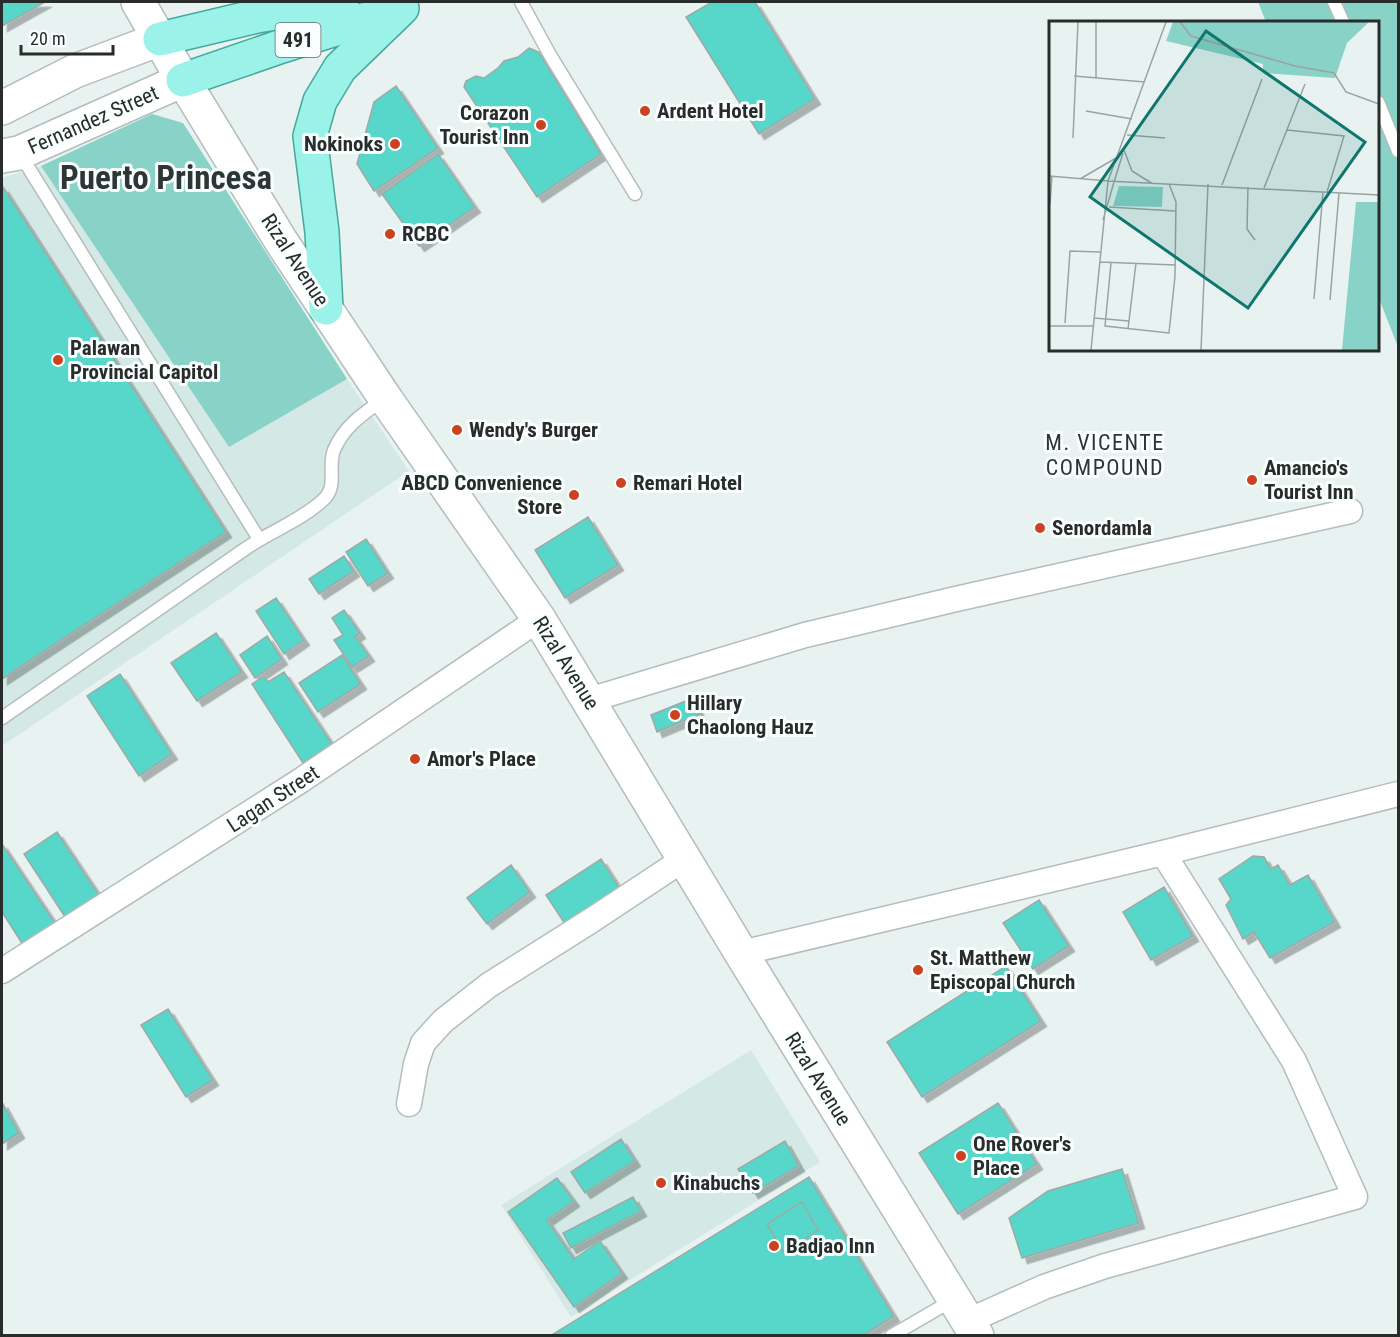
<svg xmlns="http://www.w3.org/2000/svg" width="1400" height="1337" viewBox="0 0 1400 1337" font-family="'Roboto Condensed',sans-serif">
  <defs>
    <filter id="shadow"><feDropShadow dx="5.5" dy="5.5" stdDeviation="0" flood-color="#0004"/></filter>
  </defs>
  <rect width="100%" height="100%" fill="#e8f3f1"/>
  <path fill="#d4e9e5" d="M152,114L183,123L347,379L409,471L2,746V178L41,166Z
    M751,1050L820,1162L571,1317L501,1205Z"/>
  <path fill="#88d2c8" d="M1258,2H1398V347L1378,296V22H1266Z
    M152,114L183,123L347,379L229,447L41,166Z"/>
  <path fill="#57d7c9" stroke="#9fa9a7" stroke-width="1.5" filter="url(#shadow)" d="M2,2H45L2,26Z
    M712,2H755L815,99L759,134L686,17Z
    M529,48L539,52L601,154L537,197L464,87L466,81L476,76L484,78L498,68L504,61L518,57Z
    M396,86L438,148L374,191L357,164L374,102Z
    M438,154L475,207L419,246L382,194Z
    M3,187L226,532L2,679V188Z
    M588,517L618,565L565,598L535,550Z
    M366,539L388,573L368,586L346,552Z
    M344,556L354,571L319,594L309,579Z
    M276,598L304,640L284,654L256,611Z
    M344,610L360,633L355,636L369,656L352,667L334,640L343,635L332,618Z
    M216,633L242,672L197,701L171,663Z
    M267,636L282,659L255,678L240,655Z
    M342,655L361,684L318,712L299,683Z
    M284,672L332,744L303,763L252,684L264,676L268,682Z
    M120,674L172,754L139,776L87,696Z
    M693,698L700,714L657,732L651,715Z
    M57,832L99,895L65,917L24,854Z
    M2,844L55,923L23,945L2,912Z
    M1253,856L1264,857L1271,869L1278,865L1290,885L1308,875L1335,922L1270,958L1254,932L1243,939L1226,905L1231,899L1219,879Z
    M601,859L620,889L565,924L546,895Z
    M511,865L530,892L487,924L467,898Z
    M1164,887L1193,936L1151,960L1123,912Z
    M1039,900L1069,946L1033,969L1003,923Z
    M1006,966L1041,1021L922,1097L887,1042Z
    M168,1009L213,1080L186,1097L141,1025Z
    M2,1102L19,1133L2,1144Z
    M998,1103L1037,1164L958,1214L919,1153Z
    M621,1139L635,1161L585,1193L571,1172Z
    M785,1141L799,1166L753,1193L738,1169Z
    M1122,1169L1139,1223L1022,1258L1009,1218L1048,1191Z
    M809,1177L894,1316L862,1336H550Z
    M557,1178L574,1201L547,1220L574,1259L600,1241L622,1273L574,1307L508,1212Z
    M633,1197L641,1211L571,1248L563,1233Z
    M802,1202L818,1230L784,1253L767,1224Z"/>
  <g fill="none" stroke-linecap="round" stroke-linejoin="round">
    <defs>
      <path id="lane" d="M521,2L550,55L635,194
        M1334,2L1343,22
        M1378,102L1398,151
        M20,154L259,539
        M2,718C83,662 164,605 245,549C269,532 300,521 322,501C339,487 327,468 334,450C344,426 364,413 384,399
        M891,1336L953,1300"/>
      <path id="street" d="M589,700L805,635L956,599L1350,511
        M741,953L1163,853L1398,794
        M2,971L300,781L539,619
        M409,1104L416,1064L423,1043L443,1021L489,985L592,920L684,859
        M968,1321L1044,1287L1105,1266L1355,1197L1294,1061L1163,853"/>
      <path id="secondary" d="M138,2L183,80L281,241L385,398L539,619L741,953L977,1336
        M2,108L75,71L160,39
        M2,156L19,153L183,80"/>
      <path id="primary" d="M160,39L257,16L342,2
        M183,80L282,46L395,10
        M326,308L322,232L310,136L320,101L340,68L402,8"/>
    </defs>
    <use href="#lane" stroke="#b3bdbb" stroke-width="15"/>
    <use href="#street" stroke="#b3bdbb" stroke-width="27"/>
    <use href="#secondary" stroke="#b3bdbb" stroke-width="36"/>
    <use href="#primary" stroke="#47a89c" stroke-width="36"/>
    <use href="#lane" stroke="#fff" stroke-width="12"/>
    <use href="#street" stroke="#fff" stroke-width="24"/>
    <use href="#secondary" stroke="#fff" stroke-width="33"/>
    <use href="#primary" stroke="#9af2e8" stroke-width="33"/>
  </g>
  <g fill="#cc4220" stroke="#f8fffe" stroke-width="2">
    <circle cx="645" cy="111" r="6"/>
    <circle cx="541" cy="125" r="6"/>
    <circle cx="395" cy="144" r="6"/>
    <circle cx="390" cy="234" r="6"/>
    <circle cx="58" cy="360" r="6"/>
    <circle cx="457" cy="430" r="6"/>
    <circle cx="1252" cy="480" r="6"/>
    <circle cx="621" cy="483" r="6"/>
    <circle cx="574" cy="495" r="6"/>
    <circle cx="1040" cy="528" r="6"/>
    <circle cx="675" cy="715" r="6"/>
    <circle cx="415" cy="759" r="6"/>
    <circle cx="918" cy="970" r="6"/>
    <circle cx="961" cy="1156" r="6"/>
    <circle cx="661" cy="1183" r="6"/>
    <circle cx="774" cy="1246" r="6"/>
  </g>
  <g text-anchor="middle" stroke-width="6" stroke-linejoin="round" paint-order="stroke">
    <rect fill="#f8fffe" stroke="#666b6a" stroke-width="1.5" x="275.5" y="23" width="45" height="34" rx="4.5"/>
    <g font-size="20" font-weight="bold" fill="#282c2b">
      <text x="298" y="47">491</text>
    </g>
    <g font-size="21" font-weight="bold" fill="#282c2b" stroke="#f8fffe" text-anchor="start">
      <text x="657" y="118">Ardent Hotel</text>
      <text x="529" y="120" text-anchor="end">Corazon<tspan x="529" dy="24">Tourist Inn</tspan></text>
      <text x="383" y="151" text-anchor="end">Nokinoks</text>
      <text x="402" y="241">RCBC</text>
      <text x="70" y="355">Palawan<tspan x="70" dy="24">Provincial Capitol</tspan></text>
      <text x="469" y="437">Wendy's Burger</text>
      <text x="1264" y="475">Amancio's<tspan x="1264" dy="24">Tourist Inn</tspan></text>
      <text x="562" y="490" text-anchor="end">ABCD Convenience<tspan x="562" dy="24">Store</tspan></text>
      <text x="633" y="490">Remari Hotel</text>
      <text x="1052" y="535">Senordamla</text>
      <text x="687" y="710">Hillary<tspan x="687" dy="24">Chaolong Hauz</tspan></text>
      <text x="427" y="766">Amor's Place</text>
      <text x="930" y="965">St. Matthew<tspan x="930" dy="24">Episcopal Church</tspan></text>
      <text x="973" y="1151">One Rover's<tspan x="973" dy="24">Place</tspan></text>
      <text x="673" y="1190">Kinabuchs</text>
      <text x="786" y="1253">Badjao Inn</text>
    </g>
    <g font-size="21" fill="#282c2b" stroke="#f8fffe">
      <text transform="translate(93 120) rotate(-24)" y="7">Fernandez Street</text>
      <text transform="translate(295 260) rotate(57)" y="7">Rizal Avenue</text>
      <text transform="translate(566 663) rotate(58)" y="7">Rizal Avenue</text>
      <text transform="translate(273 799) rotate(-33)" y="7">Lagan Street</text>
      <text transform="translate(818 1079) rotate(58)" y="7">Rizal Avenue</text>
    </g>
    <g font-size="22" letter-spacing="1.5" fill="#2e3635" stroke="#f8fffe">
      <text x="1105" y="450">M. VICENTE<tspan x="1105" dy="25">COMPOUND</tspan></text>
    </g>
    <g font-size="33" font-weight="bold" fill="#2e3635" stroke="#f8fffe">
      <text x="166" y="189">Puerto Princesa</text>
    </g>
  </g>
  <g transform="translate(1049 21)">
    <rect width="330" height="330" fill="#e8f3f1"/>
    <path d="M124,1H320L298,22L286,57L214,52V43L117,20ZM70,165L114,166L113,186L64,185ZM307,181H330V329H293Z" fill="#88d2c8"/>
    <path fill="none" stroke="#9ba3a2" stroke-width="1.5" d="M131,1L142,15L246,45L285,52L297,71L330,83M25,55L96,61M47,57V1M37,90L83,98M238,109L295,115L278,171M78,114L116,117M24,117L29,1M75,129L83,150L104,163M0,155L59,160L117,1M31,158L67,137M65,161L74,132M173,164L213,58M199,166L198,208L206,219M215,167L256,63M1,183L3,155M60,186L126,190M54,199L65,161M51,241L126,244M62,242L56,305L120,312L126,255L127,181L120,163M265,278L274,171M281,279L290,172M45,297L80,300M16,302L21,230L51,231M0,305H44M79,308L87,242M42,329L59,160L330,174M152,329L159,163"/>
    <path fill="#0f766e" fill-opacity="0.15" stroke="#0f766e" stroke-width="3" d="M157,10L316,121L199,287L41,176Z"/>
    <rect width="330" height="330" fill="none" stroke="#282c2b" stroke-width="3"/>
  </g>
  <rect width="1400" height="1337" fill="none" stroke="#282c2b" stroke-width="6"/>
  <path d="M21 45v9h92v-9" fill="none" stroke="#282c2b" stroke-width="3"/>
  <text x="30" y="45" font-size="18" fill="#282c2b" stroke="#f8fffe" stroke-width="4.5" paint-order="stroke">20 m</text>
</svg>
